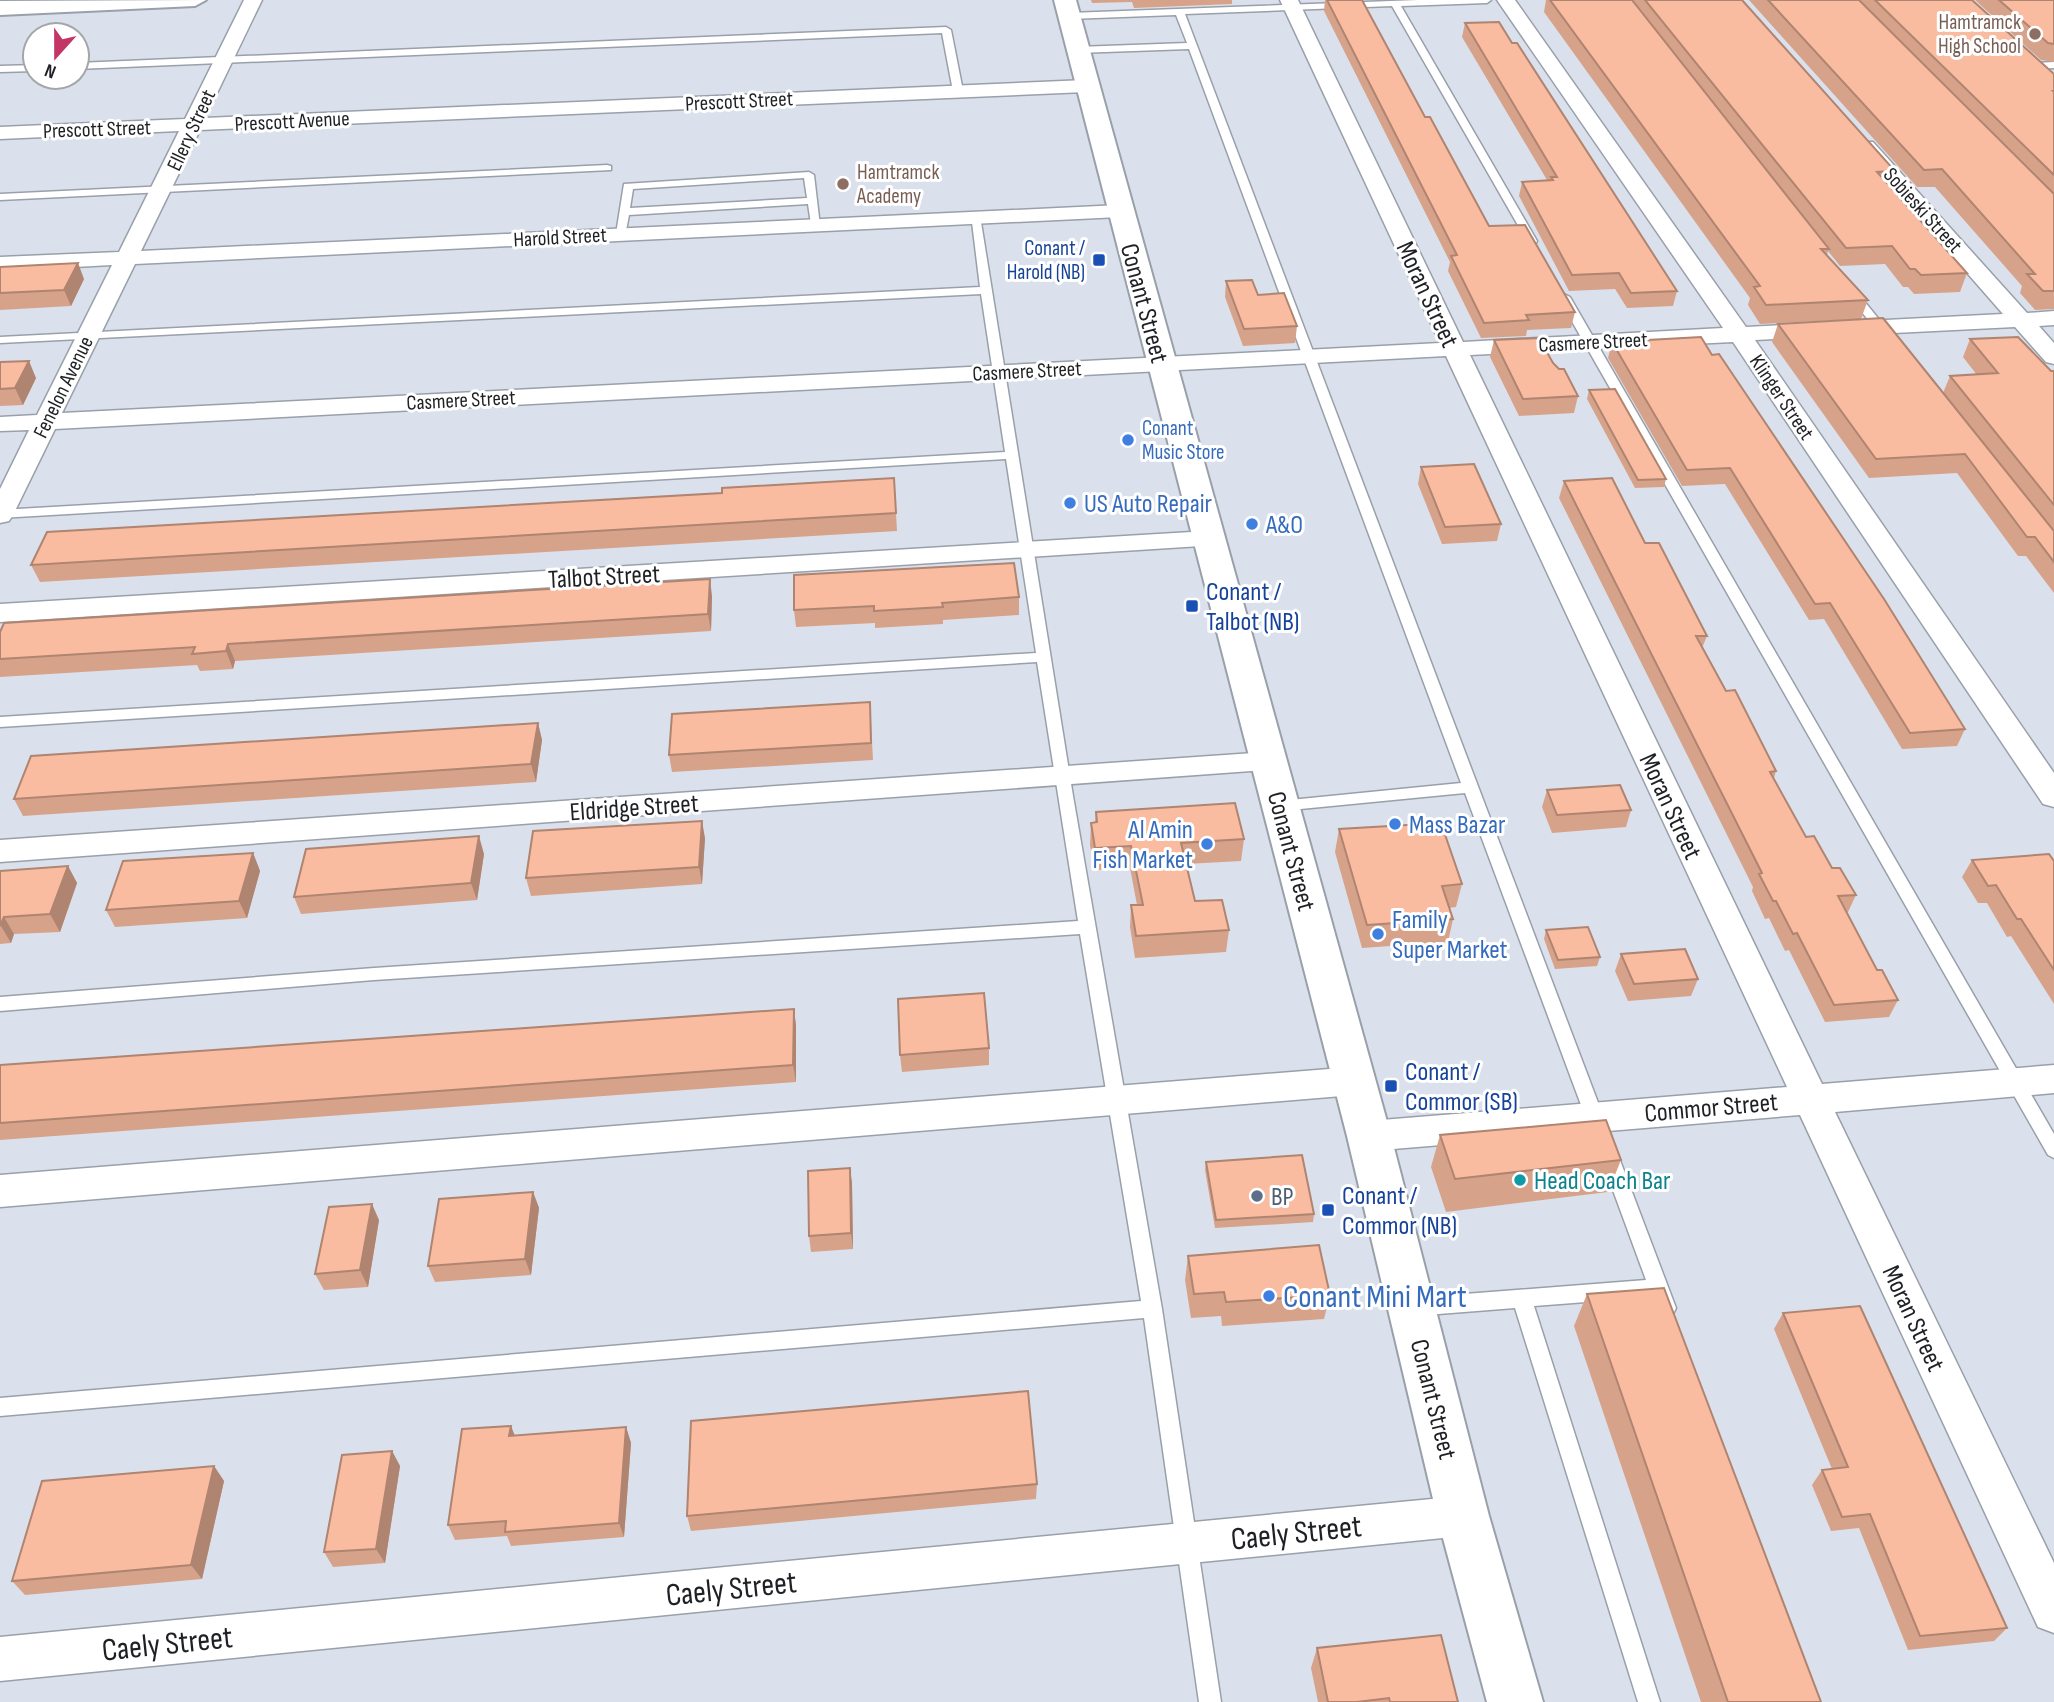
<svg xmlns="http://www.w3.org/2000/svg" width="2054" height="1702" viewBox="0 0 2054 1702" font-family="'Sofia Sans Condensed',sans-serif">
  <rect width="100%" height="100%" fill="#dbe1ec"/>
  <g fill="none" stroke-linecap="round" stroke-linejoin="round">
    <defs>
      <path id="service" d="M1418,0H1491L1487,3L1401,6L1537,241L1536,243L1527,241L1392,6L1185,14L1605,1121L1602,1126L1596,1128L1590,1126L1587,1121L1465,793L1280,811L1272,806L1280,801L1461,783L1189,49L1077,53L1072,50L1077,47L1187,43L1176,15L1069,19L1065,16L1069,13Z
        M946,27L951,30L963,91L958,94L953,91L942,33L77,69V63Z
        M2054,62V68L2034,69L2029,66L2034,63Z
        M35,65V71L0,72V66Z
        M607,165L611,166V170L0,200V194Z
        M809,172L814,175L820,226L811,224L808,204L629,215L625,236L616,234L624,184ZM804,178L807,198L630,208L633,189Z
        M971,214L980,216L1073,796L1162,1309L1221,1702H1199L1144,1318L0,1416V1398L1141,1301L1080,934L374,980L0,1011V997L374,968L1078,921L1037,662L0,727V717L1036,653L1006,459L0,518V510L1005,452L981,294L0,343V337L980,287Z
        M1852,290L1856,291L1890,333V337H1882L1848,295L1846,293Z
        M1564,294L1570,297L2054,1134V1158L2048,1155L1558,297Z
        M1609,1147L1615,1150L1618,1155L1676,1308L1673,1314L1666,1317L1659,1314L1652,1297L1534,1306L1660,1702H1638L1515,1308L1413,1316L1406,1313L1403,1307L1406,1301L1413,1298L1646,1280L1600,1155L1603,1150Z"/>
      <path id="minor" d="M244,0H262L205,118L1086,80L1096,86L1086,92L200,130L141,251L1120,205L1131,211L1120,217L135,264L62,413L1440,343L1280,0H1298L1463,342L1723,328L1497,0H1515L1746,327L2003,314L1856,146L1859,142H1873L2027,313L2054,311V325L2039,326L2054,343V364L2046,362L2015,327L1755,340L2054,773V807L2043,804L1733,342L1470,355L1822,1084L2054,1065V1093L1835,1112L2054,1563V1633L2038,1627L1800,1115L1369,1151L1356,1147L1351,1136L1356,1125L1369,1121L1787,1087L1446,356L55,429L13,515L9,521L0,523V489L29,430L0,431V417L37,415L112,265L0,271V257L119,252L179,131L0,139V127L185,119Z
        M1208,531L1217,533L1221,539L1217,545L0,622V604Z
        M1268,752L1279,755L1283,762L1279,769L0,862V840Z
        M1354,1067L1366,1071L1372,1081L1366,1091L1354,1095L0,1207V1175Z
        M1463,1496L1478,1502L1484,1516L1478,1530L1463,1536L0,1681V1637Z"/>
      <path id="tertiary" d="M206,0L195,6L0,15V1Z"/>
      <path id="secondary" d="M1054,0H1076L1391,1136L1489,1516L1543,1702H1487L1437,1516L1347,1136Z"/>
    </defs>
    <use href="#service" stroke="#99a0aa" stroke-width="3"/>
    <use href="#minor" stroke="#99a0aa" stroke-width="3"/>
    <use href="#tertiary" stroke="#99a0aa" stroke-width="4"/>
    <use href="#secondary" stroke="#99a0aa" stroke-width="4"/>
    <use href="#service" fill="#fff" fill-rule="evenodd"/>
    <use href="#minor" fill="#fff" fill-rule="evenodd"/>
    <use href="#tertiary" fill="#fff" fill-rule="evenodd"/>
    <use href="#secondary" fill="#fff" fill-rule="evenodd"/>
  </g>
  <path fill="#d7a28a" d="M1091,0H1232V4L1134,8L1132,2L1092,3Z
    M1325,0H1362L1425,117L1489,226L1575,312L1571,328L1527,330L1526,336L1481,338L1448,271L1450,262L1324,11Z
    M1546,0H1742L1895,171L1890,186L1967,273L1960,292L1914,294L1908,287H1903L1885,264L1840,266L1828,251L1827,255L1868,300L1861,319L1760,324L1748,305L1750,298L1544,12Z
    M1749,0H1972L2054,74V309L2035,310L2020,293L2022,286L1935,187H1917Z
    M1975,0H2054V62L2041,60Z
    M1465,23L1512,43L1677,291L1673,306L1627,308L1615,289L1569,291L1519,196L1522,182L1547,180L1462,37Z
    M0,267L84,279L71,306L0,310Z
    M1226,281L1258,295L1297,326L1295,343L1243,346L1225,297Z
    M1778,324L1943,393L1950,376L1977,375L1963,357L1970,339L2051,371H2054V593L2026,556H2018L1957,473L1869,478L1772,342Z
    M1494,340L1553,363L1578,396L1574,413L1519,416L1490,357Z
    M1612,342L1712,355L1965,729L1957,746L1902,749L1824,619L1809,620L1725,484L1682,486L1608,358Z
    M0,362L36,378L23,405L0,406Z
    M1589,390L1666,479L1664,487L1635,488L1587,399Z
    M1421,467L1501,524L1497,541L1442,544L1418,484Z
    M894,478L897,531L40,582L31,565L722,493Z
    M1564,481L1645,543L1707,636L1702,648L1726,691L1776,771L1774,778L1806,837L1856,895L1848,912H1846L1877,970L1898,1000L1889,1017L1825,1022L1789,950L1785,951L1769,918L1765,919L1752,891L1753,887L1559,498Z
    M712,596L711,631L235,661L233,669L200,671L197,665L0,677V632Z
    M1019,597V615L943,620V624L875,628V623L796,627L794,610Z
    M870,702L873,760L672,772L669,755Z
    M538,723L542,740L536,782L23,816L14,799Z
    M1547,790L1631,810L1626,827L1552,833L1542,807Z
    M1096,812L1244,839L1241,861L1186,864L1195,901L1229,930L1226,952L1135,958L1130,927L1131,905H1137L1130,868L1094,870L1090,845L1091,823L1095,822Z
    M1339,829L1462,884L1456,907L1449,908L1453,919L1448,942L1362,948L1335,852Z
    M705,838L702,884L531,896L526,878Z
    M253,853L260,871L247,918L115,927L106,910Z
    M484,854L477,900L301,914L294,897Z
    M1972,860L2054,861V1004L2011,936L2007,937L1987,903H1978L1962,877Z
    M68,866L77,883L60,932L14,934L11,943L0,944V871Z
    M1546,930L1600,957L1597,966L1555,969L1544,939Z
    M1621,954L1698,979L1691,996L1628,1001L1615,971Z
    M794,1009L796,1026V1082L0,1140V1065Z
    M989,1048V1065L902,1072L900,1055Z
    M1440,1135L1621,1160L1608,1192L1446,1212L1431,1167Z
    M1206,1162L1314,1214L1313,1222L1215,1228L1205,1170Z
    M850,1168L852,1184L853,1249L811,1252L809,1236Z
    M533,1192L539,1208L531,1275L435,1282L428,1266Z
    M379,1220L368,1287L324,1290L315,1274Z
    M1188,1256L1330,1295L1324,1319L1222,1326L1221,1316L1191,1318L1185,1280Z
    M1587,1294L1821,1702H1701L1574,1326Z
    M1783,1313L2007,1628L1994,1641L1908,1650L1859,1528L1831,1531L1812,1485L1822,1470L1832,1469L1774,1329Z
    M626,1427L631,1443L624,1537L511,1546L507,1536L455,1540L448,1525L515,1436Z
    M392,1451L400,1466L385,1563L333,1567L324,1552Z
    M214,1466L224,1481L202,1579L25,1595L12,1581Z
    M1037,1484L1036,1499L691,1531L687,1516Z
    M1317,1648L1458,1702H1318L1311,1668Z"/>
  <path fill="#af8470" d="M78,263L84,279L71,306L64,290Z
    M29,361L36,378L23,405L15,388Z
    M710,579L712,596L711,631L708,614Z
    M228,644L235,661L233,669L226,651Z
    M538,723L542,740L536,782L531,764Z
    M702,821L705,838L702,884L699,867Z
    M479,836L484,854L477,900L471,883Z
    M253,853L260,871L247,918L239,901Z
    M68,866L77,883L60,932L50,914Z
    M4,917L14,934L11,943L1,926Z
    M794,1009L796,1026V1082L793,1065Z
    M850,1168L852,1184L853,1249L851,1233Z
    M533,1192L539,1208L531,1275L525,1259Z
    M372,1204L379,1220L368,1287L360,1270Z
    M511,1426L517,1441L509,1436Z
    M626,1427L631,1443L624,1537L619,1523Z
    M392,1451L400,1466L385,1563L376,1549Z
    M214,1466L224,1481L202,1579L191,1565Z"/>
  <path fill="#fabca0" stroke="#af8470" stroke-width="2" d="M1327,0H1362L1425,117H1430L1489,226L1525,225L1575,312L1526,315L1529,320L1484,323L1451,256L1457,255Z
    M1550,0H1632L1829,249H1821L1868,300L1766,305L1754,287L1760,286Z
    M1645,0H1742L1895,171L1877,172L1967,273L1921,275L1915,269H1910L1892,246L1846,248Z
    M1768,0H1859L2054,194V291H2043L2027,274H2035L1942,169L1924,170Z
    M1875,0H1972L2054,74V91H2053L2054,92V175Z
    M1999,0H2054V44L2048,43Z
    M1499,22L1512,43H1517L1677,291L1631,293L1619,273L1572,275L1522,182L1553,180L1551,177H1557L1465,23Z
    M78,263L64,290L0,293V267Z
    M1252,280L1258,295L1284,293L1297,326L1244,329L1226,281Z
    M1883,318L2054,531V562L2035,537H2027L1965,454L1876,459L1778,324Z
    M1701,337L1712,355L1719,354L1884,599L1965,729L1910,733L1830,603L1815,604L1730,468L1687,470L1612,342Z
    M2018,337L2051,371H2054V505L1950,376L1998,373L1970,339Z
    M1539,338L1553,363L1559,369H1564L1578,396L1523,399L1494,340Z
    M29,361L15,388L0,389V362Z
    M1615,389L1666,479L1638,480L1589,390Z
    M1474,464L1501,524L1445,527L1421,467Z
    M894,478L896,513L31,565L47,532L722,493V488Z
    M1612,478L1645,543H1659L1707,636H1696L1726,691L1735,690L1776,771L1770,772L1806,837L1814,836L1832,868H1840L1856,895L1838,896L1877,970H1882L1898,1000L1834,1005L1797,933L1793,934L1776,901H1773L1759,874L1762,873L1564,481Z
    M1014,563L1019,597L942,603L943,607L874,611V606L794,610V575Z
    M710,579L708,614L228,644L226,651L192,654L195,647L0,659V632L4,623Z
    M870,702L871,743L669,755L672,714Z
    M538,723L531,764L14,799L31,756Z
    M1620,785L1631,810L1557,815L1547,790Z
    M1235,803L1244,839L1181,843L1195,901L1222,900L1229,930L1136,936L1131,905H1143L1131,846L1095,848L1091,823L1097,822L1096,812Z
    M702,821L699,867L526,878L533,831Z
    M1441,823L1462,884L1442,886L1453,919L1367,925L1339,829Z
    M479,836L471,883L294,897L306,849Z
    M253,853L239,901L106,910L123,861Z
    M2049,854L2054,861V970L2021,919H2017L1996,885L1988,886L1972,860Z
    M68,866L50,914L4,917L0,926V871Z
    M1588,927L1600,957L1558,960L1546,930Z
    M1685,949L1698,979L1634,984L1621,954Z
    M984,993L989,1048L900,1055L898,999Z
    M794,1009L793,1065L0,1123V1065Z
    M1606,1120L1621,1160L1455,1179L1440,1135Z
    M1302,1155L1314,1214L1216,1220L1206,1162Z
    M850,1168L851,1233L809,1236L808,1171Z
    M533,1192L525,1259L428,1266L439,1199Z
    M372,1204L360,1270L315,1274L329,1207Z
    M1319,1245L1330,1295L1226,1302L1224,1292L1194,1294L1188,1256Z
    M1664,1288L1821,1702H1728L1587,1294Z
    M1860,1306L2007,1628L1920,1636L1870,1514L1842,1517L1822,1470L1848,1467L1783,1313Z
    M1028,1391L1037,1484L687,1516L691,1421Z
    M511,1426L509,1436L626,1427L619,1523L505,1532L506,1521L448,1525L462,1429Z
    M392,1451L376,1549L324,1552L342,1455Z
    M214,1466L191,1565L12,1581L42,1481Z
    M1441,1635L1458,1702H1390L1389,1698L1357,1702H1328L1317,1648Z"/>
  <g fill="#8d6e63" stroke="#fff" stroke-width="2.5">
    <circle cx="2035" cy="34" r="7"/>
    <circle cx="843" cy="184" r="7"/>
  </g>
  <g fill="#1a4fb4" stroke="#fff" stroke-width="2.5">
    <rect x="1092" y="253" width="14" height="14" rx="3.5"/>
    <rect x="1185" y="599" width="14" height="14" rx="3.5"/>
    <rect x="1384" y="1079" width="14" height="14" rx="3.5"/>
    <rect x="1321" y="1203" width="14" height="14" rx="3.5"/>
  </g>
  <g fill="#3f7fe0" stroke="#fff" stroke-width="2.5">
    <circle cx="1128" cy="440" r="7"/>
    <circle cx="1070" cy="503" r="7"/>
    <circle cx="1252" cy="524" r="7"/>
    <circle cx="1395" cy="824" r="7"/>
    <circle cx="1207" cy="844" r="7"/>
    <circle cx="1378" cy="934" r="7"/>
    <circle cx="1269" cy="1296" r="7"/>
  </g>
  <circle fill="#0f9aa8" stroke="#fff" stroke-width="2.5" cx="1520" cy="1180" r="7"/>
  <circle fill="#5c6f8a" stroke="#fff" stroke-width="2.5" cx="1257" cy="1196" r="7"/>
  <g text-anchor="middle" stroke-width="6" stroke-linejoin="round" paint-order="stroke">
    <g font-size="21" fill="#785e54" stroke="#fff" text-anchor="end">
      <text x="2021" y="29">Hamtramck<tspan x="2021" dy="24">High School</tspan></text>
      <text x="857" y="179" text-anchor="start">Hamtramck<tspan x="857" dy="24">Academy</tspan></text>
    </g>
    <g font-size="21" fill="#1e2024" stroke="#fff">
      <text transform="translate(739 101) rotate(-3)" y="7">Prescott Street</text>
      <text transform="translate(292 121) rotate(-3)" y="7">Prescott Avenue</text>
      <text transform="translate(97 129) rotate(-2)" y="7">Prescott Street</text>
      <text transform="translate(191 130) rotate(-65)" y="7">Ellery Street</text>
      <text transform="translate(1923 210) rotate(48)" y="7">Sobieski Street</text>
      <text transform="translate(560 237) rotate(-3)" y="7">Harold Street</text>
      <text transform="translate(1593 342) rotate(-3)" y="7">Casmere Street</text>
      <text transform="translate(1027 371) rotate(-3)" y="7">Casmere Street</text>
      <text transform="translate(63 387) rotate(-64)" y="7">Fenelon Avenue</text>
      <text transform="translate(1782 397) rotate(56)" y="7">Klinger Street</text>
      <text transform="translate(461 400) rotate(-3)" y="7">Casmere Street</text>
    </g>
    <g font-size="21" fill="#164399" stroke="#fff" text-anchor="end">
      <text x="1085" y="255">Conant /<tspan x="1085" dy="24">Harold (NB)</tspan></text>
    </g>
    <g font-size="21" fill="#366cbe" stroke="#fff" text-anchor="start">
      <text x="1142" y="435">Conant<tspan x="1142" dy="24">Music Store</tspan></text>
    </g>
    <g font-size="26" fill="#1e2024" stroke="#fff">
      <text transform="translate(1428 294) rotate(65)" y="9">Moran Street</text>
      <text transform="translate(1145 303) rotate(75)" y="9">Conant Street</text>
      <text transform="translate(604 576) rotate(-3)" y="9">Talbot Street</text>
      <text transform="translate(1671 806) rotate(65)" y="9">Moran Street</text>
      <text transform="translate(634 807) rotate(-4)" y="9">Eldridge Street</text>
      <text transform="translate(1292 851) rotate(75)" y="9">Conant Street</text>
      <text transform="translate(1711 1107) rotate(-5)" y="9">Commor Street</text>
      <text transform="translate(1914 1318) rotate(65)" y="9">Moran Street</text>
      <text transform="translate(1434 1399) rotate(76)" y="9">Conant Street</text>
    </g>
    <g font-size="26" fill="#366cbe" stroke="#fff" text-anchor="start">
      <text x="1084" y="512">US Auto Repair</text>
      <text x="1266" y="533">A&amp;O</text>
      <text x="1409" y="833">Mass Bazar</text>
      <text x="1193" y="838" text-anchor="end">Al Amin<tspan x="1193" dy="30">Fish Market</tspan></text>
      <text x="1392" y="928">Family<tspan x="1392" dy="30">Super Market</tspan></text>
    </g>
    <g font-size="26" fill="#164399" stroke="#fff" text-anchor="start">
      <text x="1206" y="600">Conant /<tspan x="1206" dy="30">Talbot (NB)</tspan></text>
      <text x="1405" y="1080">Conant /<tspan x="1405" dy="30">Commor (SB)</tspan></text>
      <text x="1342" y="1204">Conant /<tspan x="1342" dy="30">Commor (NB)</tspan></text>
    </g>
    <g font-size="26" fill="#0d838f" stroke="#fff" text-anchor="start">
      <text x="1534" y="1189">Head Coach Bar</text>
    </g>
    <g font-size="26" fill="#4e5e75" stroke="#fff" text-anchor="start">
      <text x="1271" y="1205">BP</text>
    </g>
    <g font-size="32" fill="#366cbe" stroke="#fff" text-anchor="start">
      <text x="1283" y="1307">Conant Mini Mart</text>
    </g>
    <g font-size="32" fill="#1e2024" stroke="#fff">
      <text transform="translate(1296 1532) rotate(-6)" y="11">Caely Street</text>
      <text transform="translate(731 1588) rotate(-6)" y="11">Caely Street</text>
      <text transform="translate(167 1643) rotate(-6)" y="11">Caely Street</text>
    </g>
  </g>
  <g transform="translate(56 56) rotate(201)"><circle r="33" fill="#ffffff" stroke="#a5a6a7" stroke-width="2"/>
  <path d="M0-5L12 26L0 18L-12 26Z" fill="#c33564"/>
  <text y="-10" font-size="19" font-weight="bold" text-anchor="middle" fill="#1e2024">N</text>
  </g>
</svg>
